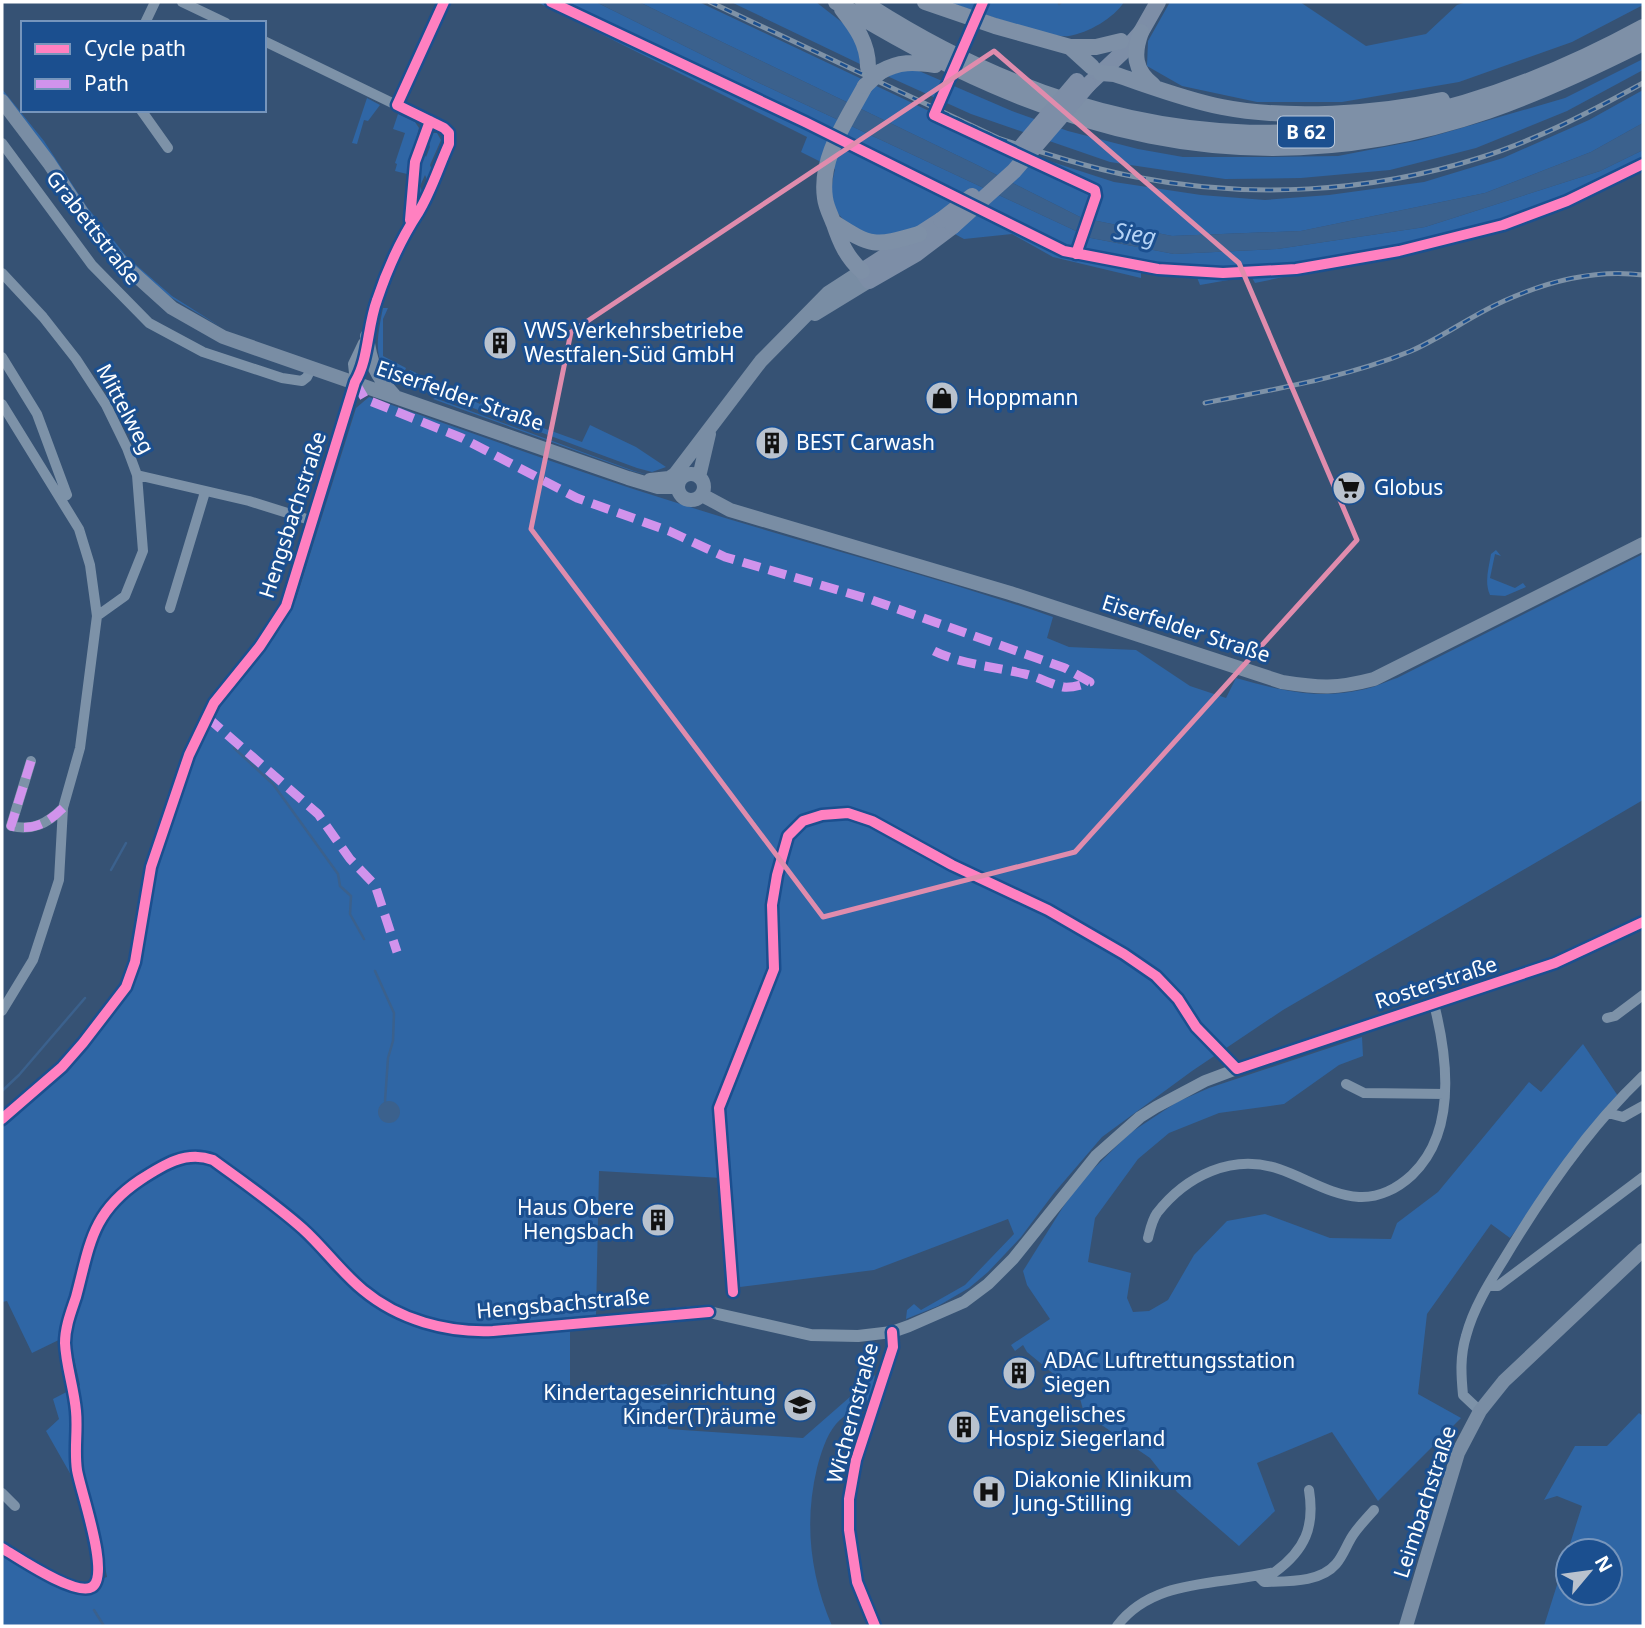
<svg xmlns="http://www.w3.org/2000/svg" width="1645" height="1628" viewBox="0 0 1645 1628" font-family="'Noto Sans',sans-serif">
  <rect width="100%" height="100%" fill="#365274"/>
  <path fill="#2f66a5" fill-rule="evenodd" d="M537,2H596L757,82L1091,238L1174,254L1277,249L1425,227L1600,171L1643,150V169L1602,190L1560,208L1494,225L1444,243L1255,283L1251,276L1200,285L1196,275L1141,270V278L1053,257L1012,234L964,239L929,220C914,228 896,241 878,239C873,238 867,234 863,232C833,218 827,201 835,169L801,152L807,137Z
    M639,2H699L1003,146L1114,182L1201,195L1265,200L1329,195L1424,182L1503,158L1589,120L1643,90V123L1591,152L1485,193L1301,231L1172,236L1082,218L975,164Z
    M731,2H816L848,27L859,48L860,64Z
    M947,2H1124C1114,18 1088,33 1069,36C1048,39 973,9 947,2Z
    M1170,2H1300L1366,46L1426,34L1457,5L1467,2H1643V5L1572,42L1459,82L1342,102H1257L1182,86L1147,66L1148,41Z
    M1643,59V70L1567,111L1476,148L1390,170L1301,178L1225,179L1110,162L971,114L887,76L912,68L1012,111L1068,131L1138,149L1183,157H1268L1338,156L1420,140L1565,98Z
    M2,89L44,141L87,207L127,257L172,296L221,327L170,297L139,272L105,236L40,141L2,93Z
    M367,98L380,105L368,121L364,120L357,144L352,143Z
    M398,114L415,122L419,128L407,174L395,171L397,164L395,163L405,133L393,129Z
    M431,133H437L441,140L430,165L433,173L428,182L425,175L420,186L423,194L415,211V183L418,180L421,160L420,156L422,150L426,157L430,147L428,138Z
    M383,308H388L383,319V356L406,368L403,375L407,377L410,370L480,404L483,400L532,424L582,442L590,425L636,447L666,467L652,472L637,468C596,453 556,438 516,423C490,413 397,385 383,366C373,351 380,324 383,308Z
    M369,397C470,432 570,469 671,501C798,542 928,574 1053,617L1047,638L1069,647L1136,650L1190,686L1226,698L1236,678C1278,690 1317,700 1361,690C1373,688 1385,682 1397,678L1643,554V800L1283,1010L1192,1071L1102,1137L1054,1193L1021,1237L988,1272L969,1288L938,1306L906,1319L907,1310L914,1304L921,1310L965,1285L1014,1234L1008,1219L874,1270L732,1288L722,1178L599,1171L596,1315L570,1321V1394L667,1384L668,1429L803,1438L875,1375L871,1398C860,1406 845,1414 836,1424C826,1436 821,1453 817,1468C804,1522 810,1575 832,1626H2V1546L55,1575L87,1584L107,1577L96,1519L46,1431L59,1419L53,1399L80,1385L69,1335L32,1353L7,1301L2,1302V1125L65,1071L121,1004L139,965L154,873L197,753L224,699L274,638L296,599L356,408Z
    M435,398L634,471L653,476L632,471L433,399Z
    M1496,550L1501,556L1495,554L1490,578L1515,588L1523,583L1526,587L1505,596L1490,595C1484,582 1489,567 1491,554Z
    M1362,1037L1363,1056L1339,1065L1284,1104L1219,1113L1169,1133L1138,1159L1095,1218L1088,1262L1131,1273L1127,1298L1133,1312L1149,1311L1168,1300L1194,1255L1227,1221L1265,1214L1330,1238L1391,1239L1397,1223L1438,1192L1529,1082L1541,1092L1583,1044L1618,1096L1510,1238L1491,1224L1427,1314L1418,1394L1461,1418L1378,1501L1332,1432L1257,1463L1275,1511L1239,1546L1177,1492L1150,1458L1084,1413L1079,1395L1027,1352L1023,1345L1015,1351L1011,1345L1050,1319L1027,1285L1023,1271L1063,1207L1083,1179L1130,1133L1177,1102L1209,1088Z
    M1639,1413L1643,1416V1626H1544L1582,1506L1557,1496L1544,1500L1575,1446H1607ZM1568,1551H1610V1593H1568Z"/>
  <path fill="#3b618d" d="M596,2H639L975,164L1082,218L1172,236L1301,231L1485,193L1591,152L1643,123V150L1600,171L1425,227L1277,249L1174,254L1091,238L757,82Z
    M378 1112a11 11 0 1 1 22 0a11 11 0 1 1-22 0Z"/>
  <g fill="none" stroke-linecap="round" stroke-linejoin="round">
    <path stroke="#3b618d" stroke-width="2.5" d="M1059,4L1061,2
      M234,748L273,784L338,874L340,886L351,896L350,914L364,939
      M111,870L126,843
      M375,971L394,1013L393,1041L388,1058L385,1101
      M2,1091L19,1075L85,998
      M94,1610L104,1626"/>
    <path stroke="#7d92a8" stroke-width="10" d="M182,2L226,23
      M145,23L155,2
      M264,41L444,128L449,133V144C439,166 431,192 418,213C401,239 387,270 377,300C367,327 369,359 355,382
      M141,110L168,148
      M2,143L92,265L149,323L203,352L282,378L302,381L307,377L312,367
      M409,223L415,162L430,121
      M2,273L43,317L76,359L106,405L127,448L137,475L143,551L125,596L97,616
      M2,357L37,414L67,495L62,498
      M355,382L353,364L363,343
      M2,404L79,529L90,565L97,616L80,748L63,808L59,880L33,960L2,1011
      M137,475L249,501L313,521
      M170,608L205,492
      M31,761L11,826C32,831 47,824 63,808
      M1607,1018L1615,1016L1643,995
      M1346,1084L1364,1093L1445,1094
      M1608,1113L1623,1117L1643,1106
      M1148,1238C1150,1230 1152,1220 1157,1213C1186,1176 1232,1153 1279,1169C1306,1178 1330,1195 1359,1197C1379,1198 1398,1188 1412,1175C1457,1132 1448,1059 1434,1004
      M1488,1286H1498L1643,1177
      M1480,1411L1463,1395C1461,1374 1460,1356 1466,1336C1473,1309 1489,1283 1504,1259C1543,1194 1588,1128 1643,1076
      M2,1493L15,1506
      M1258,1576L1264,1582C1287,1581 1320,1583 1336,1564C1343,1556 1347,1544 1353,1535C1359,1526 1367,1518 1374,1510
      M1117,1626C1154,1577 1220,1586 1275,1572C1305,1550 1315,1527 1309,1490"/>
    <path stroke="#7d92a8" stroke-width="12" d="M2,1119L62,1067L83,1043L126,987L135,962L151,867L189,755L214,703L260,646L286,606L355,382
      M2,1548C17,1557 76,1597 92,1587C111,1575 80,1490 77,1470C74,1450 78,1431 76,1411C74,1388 66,1366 65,1343C65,1327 71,1312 76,1297C90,1245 91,1213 140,1180C163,1165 186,1150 213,1160C243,1182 275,1204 303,1229C324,1248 341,1272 363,1290C399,1320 447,1333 493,1331L697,1312H709L811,1335L858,1336L892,1332L909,1326L964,1302L988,1284L1013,1259L1096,1156L1140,1117L1156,1107L1205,1081L1237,1069L1555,963L1643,922
      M875,1626L857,1582L849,1530V1499L856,1460L893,1347L892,1332"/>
    <path stroke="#798da4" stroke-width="14" d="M2,101L49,163L98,237L121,262L172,308L223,337L628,478L658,487H677
      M815,314L869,281
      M367,336C370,362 376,376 394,395
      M678 487a13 13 0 1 1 26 0a13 13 0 1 1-26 0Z
      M699,477L709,434
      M650,480L669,478L675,474L761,361L828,293L862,271
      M702,495L730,510L1010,593L1282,682C1320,688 1336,689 1374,679L1643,544
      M1406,1626L1458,1453L1480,1411L1504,1381L1643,1250"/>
    <path stroke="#7d8ea7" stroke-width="16" d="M1088,85L1125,50L1141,32L1158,2
      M941,220L862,271L869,281L916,254L953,226"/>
    <path stroke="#7e90a7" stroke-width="16" d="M836,2C1044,131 1248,193 1488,111C1542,92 1593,68 1643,43
      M863,2C1122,170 1374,174 1643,27
      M925,2L995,26L1070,47H1096L1121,41
      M842,9C856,27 868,43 868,67
      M1141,32C1133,54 1134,70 1153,85
      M1070,47L1092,67
      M880,72C899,61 914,62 935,65
      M1101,73L1114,74C1150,86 1186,100 1222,107C1288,120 1377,114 1442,100
      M833,222C872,247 874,247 919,234
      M862,271C847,258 840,242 834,224C831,216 826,207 825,198C819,158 847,120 865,86"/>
    <defs>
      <path id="rail" d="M710,2L998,138C1043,153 1089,168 1136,177C1249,199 1369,193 1479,158C1537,140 1590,112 1643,83
        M1205,403C1275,389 1345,378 1411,351C1443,337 1472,315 1504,301C1548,281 1595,269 1643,275"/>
    </defs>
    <use href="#rail" stroke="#7e92a7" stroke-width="5"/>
    <use href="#rail" stroke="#1b4f8f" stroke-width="2.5" stroke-dasharray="8" stroke-linecap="butt"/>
    <path stroke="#7d8ea7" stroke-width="16" d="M1016,153L1077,81
      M941,220L972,196
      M953,226L1014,171L1088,85"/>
    <path stroke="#7e90a7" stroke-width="16" d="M865,86L880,72"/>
    <path stroke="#d193ec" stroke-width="9" stroke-dasharray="18 9" stroke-linecap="butt" d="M355,382L365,399L462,438L577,498L669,531L725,557L872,600L1065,668L1090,682C1081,685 1072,688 1063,687C1050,684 1038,677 1025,674C996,667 960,664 934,651
      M207,717L318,814L350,859L375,885L397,952
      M31,761L11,826C32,831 47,824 63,808"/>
    <defs>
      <path id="cycleway" d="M551,2L805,122L1064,251L1158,269L1223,273L1296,269L1399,251L1503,225L1567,201L1643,164
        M983,2L934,115L1095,190L1096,196L1076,254
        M410,220L415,162L430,121
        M2,1119L62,1067L83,1043L126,987L135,962L151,867L189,755L214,703L260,646L286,606L355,382C369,359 367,327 377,300C387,270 401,239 418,213C431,192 439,166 449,144V133L444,128L397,105L444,2
        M733,1292L719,1108L774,969L772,905L777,875L788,836L803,821L822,815L848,813L872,821L952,865L1048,910L1124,954L1156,976L1178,999L1196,1027L1237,1069L1555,963L1643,922
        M2,1548C17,1557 76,1597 92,1587C111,1575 80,1490 77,1470C74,1450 78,1431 76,1411C74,1388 66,1366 65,1343C65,1327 71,1312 76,1297C90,1245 91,1213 140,1180C163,1165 186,1150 213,1160C243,1182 275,1204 303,1229C324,1248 341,1272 363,1290C399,1320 447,1333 493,1331L709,1312
        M875,1626L857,1582L849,1530V1499L856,1460L893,1347L892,1332"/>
    </defs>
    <use href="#cycleway" stroke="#1b4f8f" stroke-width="15"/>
    <use href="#cycleway" stroke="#ff80c0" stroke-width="10"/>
  </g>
  <path fill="none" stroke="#e08cad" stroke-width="5" stroke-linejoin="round" d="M994,51L1239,263L1357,540L1075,852L823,917L531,529L571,332Z"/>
  <defs>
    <symbol id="building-disc" viewBox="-11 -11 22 22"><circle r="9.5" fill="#b9c2ce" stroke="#1b4f8f"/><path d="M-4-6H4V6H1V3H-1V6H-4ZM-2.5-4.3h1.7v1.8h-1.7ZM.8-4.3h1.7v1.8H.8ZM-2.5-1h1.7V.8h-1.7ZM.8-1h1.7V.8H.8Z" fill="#111"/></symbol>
    <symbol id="shop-disc" viewBox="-11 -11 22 22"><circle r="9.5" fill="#b9c2ce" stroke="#1b4f8f"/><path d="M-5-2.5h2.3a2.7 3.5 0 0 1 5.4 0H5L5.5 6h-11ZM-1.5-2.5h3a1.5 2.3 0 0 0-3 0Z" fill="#111"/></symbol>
    <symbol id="supermarket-disc" viewBox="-11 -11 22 22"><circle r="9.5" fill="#b9c2ce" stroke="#1b4f8f"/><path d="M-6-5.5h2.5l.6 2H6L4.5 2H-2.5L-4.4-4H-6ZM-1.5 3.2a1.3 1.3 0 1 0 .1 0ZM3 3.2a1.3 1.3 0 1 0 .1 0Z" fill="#111"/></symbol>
    <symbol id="school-disc" viewBox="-11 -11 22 22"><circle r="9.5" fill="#b9c2ce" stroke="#1b4f8f"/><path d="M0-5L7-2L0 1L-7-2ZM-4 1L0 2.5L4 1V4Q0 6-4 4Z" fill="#111"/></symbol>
    <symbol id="hospital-disc" viewBox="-11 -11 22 22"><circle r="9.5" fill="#b9c2ce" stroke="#1b4f8f"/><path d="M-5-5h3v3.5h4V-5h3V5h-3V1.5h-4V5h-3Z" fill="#111"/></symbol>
  </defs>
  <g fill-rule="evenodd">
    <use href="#building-disc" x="481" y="324" width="38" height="38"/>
    <use href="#shop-disc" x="923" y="379" width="38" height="38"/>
    <use href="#building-disc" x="753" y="424" width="38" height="38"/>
    <use href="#supermarket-disc" x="1330" y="469" width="38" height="38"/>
    <use href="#building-disc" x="639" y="1201" width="38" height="38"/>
    <use href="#building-disc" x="1000" y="1354" width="38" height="38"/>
    <use href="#school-disc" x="781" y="1386" width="38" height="38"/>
    <use href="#building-disc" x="945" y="1408" width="38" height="38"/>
    <use href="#hospital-disc" x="970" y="1473" width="38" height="38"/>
  </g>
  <g text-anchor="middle" stroke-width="6" stroke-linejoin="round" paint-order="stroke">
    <rect fill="#1b4f8f" stroke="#bbcadd" stroke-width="2" x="1278" y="116.5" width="56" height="31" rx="5"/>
    <g font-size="19" font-weight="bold" fill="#fff">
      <text x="1306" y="139">B 62</text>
    </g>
    <g font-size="21" fill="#fff" stroke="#1b4f8f">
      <text transform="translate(93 228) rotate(52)" y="7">Grabettstraße</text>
      <text transform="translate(460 396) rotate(19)" y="7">Eiserfelder Straße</text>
      <text transform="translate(125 409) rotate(62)" y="7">Mittelweg</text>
      <text transform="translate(293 515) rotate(-72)" y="7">Hengsbachstraße</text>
      <text transform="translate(1186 629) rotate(18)" y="7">Eiserfelder Straße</text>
      <text transform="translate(1436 983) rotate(-18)" y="7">Rosterstraße</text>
      <text transform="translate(563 1304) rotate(-5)" y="7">Hengsbachstraße</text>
      <text transform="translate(853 1413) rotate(-75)" y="7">Wichernstraße</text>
      <text transform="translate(1425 1502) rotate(-72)" y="7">Leimbachstraße</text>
    </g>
    <g font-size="21" fill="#fff" stroke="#1b4f8f" text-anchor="start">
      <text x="524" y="338">VWS Verkehrsbetriebe<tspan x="524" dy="24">Westfalen-Süd GmbH</tspan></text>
      <text x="967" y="405">Hoppmann</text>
      <text x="796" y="450">BEST Carwash</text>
      <text x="1374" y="495">Globus</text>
      <text x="634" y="1215" text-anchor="end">Haus Obere<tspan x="634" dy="24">Hengsbach</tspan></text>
      <text x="1044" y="1368">ADAC Luftrettungsstation<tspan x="1044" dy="24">Siegen</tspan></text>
      <text x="776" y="1400" text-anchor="end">Kindertageseinrichtung<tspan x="776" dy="24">Kinder(T)räume</tspan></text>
      <text x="988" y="1422">Evangelisches<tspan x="988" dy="24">Hospiz Siegerland</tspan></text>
      <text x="1014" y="1487">Diakonie Klinikum<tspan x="1014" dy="24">Jung-Stilling</tspan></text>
    </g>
    <g font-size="23" font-style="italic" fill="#b5d3f5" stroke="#1b4f8f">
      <text transform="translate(1135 234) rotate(9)" y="8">Sieg</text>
    </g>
  </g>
  <rect width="1645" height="1628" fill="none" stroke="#ffffff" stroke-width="7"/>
  <rect x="21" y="21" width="245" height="91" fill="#1b4f8f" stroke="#7695bc" stroke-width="2"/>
  <rect x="35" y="44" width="35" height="10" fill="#ff80c0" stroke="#7695bc" stroke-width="2"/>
  <text x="84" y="56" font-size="21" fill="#ffffff">Cycle path</text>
  <rect x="35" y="79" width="35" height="10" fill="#d193ec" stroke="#7695bc" stroke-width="2"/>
  <text x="84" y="91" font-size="21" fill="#ffffff">Path</text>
  <g transform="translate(1589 1572) rotate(61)"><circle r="33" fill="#1b4f8f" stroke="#7695bc" stroke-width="2"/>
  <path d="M0-5L12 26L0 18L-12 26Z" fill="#b9c2ce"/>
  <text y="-10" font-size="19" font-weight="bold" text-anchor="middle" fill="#ffffff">N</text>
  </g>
</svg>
